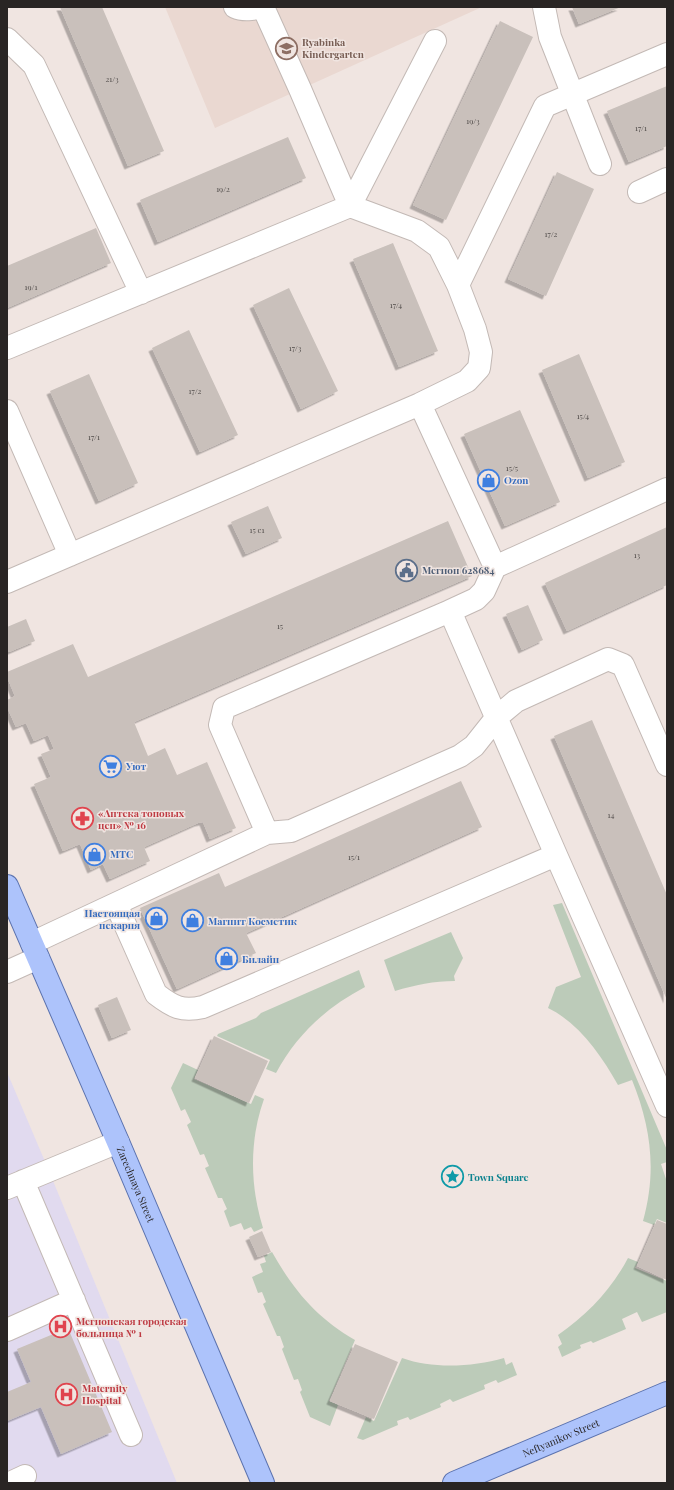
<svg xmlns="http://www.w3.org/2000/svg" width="674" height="1490" viewBox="0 0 674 1490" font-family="'Playfair Display',serif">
  <defs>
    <filter id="shadow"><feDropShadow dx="-3.5" dy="3.5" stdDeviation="0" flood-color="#0004"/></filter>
  </defs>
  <rect width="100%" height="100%" fill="#f0e5e1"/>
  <path fill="#ead8d1" d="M165,7H482L215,128Z"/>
  <path fill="#e1daef" d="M7,1072L49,1171L177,1483H7Z"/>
  <path fill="#bccbb9" d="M562,903L667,1150V1162L661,1164L667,1182V1223L657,1219L654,1225L643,1221C657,1171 651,1127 632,1080L618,1085C601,1055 579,1023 548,1008L556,987L581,977L553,905Z
    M451,932L463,958L454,976L455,981C434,981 415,985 395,991L384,960Z
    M359,970L365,987C327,1007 297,1034 276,1073L266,1069L270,1060L217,1036L218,1034L256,1018L261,1013Z
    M183,1063L198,1070L194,1079L251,1104L255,1095L264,1099C249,1141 250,1186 263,1228L254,1232L251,1227L244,1230L241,1223L230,1227L224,1211L227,1209L222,1198H218L205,1168L209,1166L204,1154L200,1155L187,1125L191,1122L185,1109L181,1111L171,1088Z
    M272,1252C294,1291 317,1318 355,1340L329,1401L338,1405L330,1426L310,1417L300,1392L302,1390L298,1379L294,1380L282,1349L284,1347L280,1336H277L263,1304L266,1302L262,1292L258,1293L252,1277L263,1272L260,1264L266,1262L264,1256Z
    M628,1258L638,1262L635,1268L667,1281V1312L642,1322L637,1312L622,1319L626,1329L593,1343L591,1341L580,1345L581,1348L562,1357L558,1347L562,1344L558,1335C588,1314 611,1290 628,1258Z
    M402,1358C433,1369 472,1367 504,1358L506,1365L512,1362L517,1375L498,1383L496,1380L484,1385L485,1389L453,1402L450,1399L440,1404L441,1407L410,1420L408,1417L397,1421L398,1425L363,1440L357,1438L366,1417L374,1421Z"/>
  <path fill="#c9c0bb" filter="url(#shadow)" d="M60,7H102L164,151L128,166Z
    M572,7H621L579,24Z
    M500,21L533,37L446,220L413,205Z
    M667,86V146L629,162L607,111Z
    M288,137L306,178L158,242L140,200Z
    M557,172L594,189L546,296L508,279Z
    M96,228L111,263L7,308V266Z
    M393,243L438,351L399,367L353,259Z
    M289,288L338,391L301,409L253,305Z
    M189,330L238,435L200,452L152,348Z
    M579,354L625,462L588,478L542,370Z
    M89,374L138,483L99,501L50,391Z
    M520,410L560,502L505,526L464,434Z
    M268,506L282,538L246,554L231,522Z
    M448,521L472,576L134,722L148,756L165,748L177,775L207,762L236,828L210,839L203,822L198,823L144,847L150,861L110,879L103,864L91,870L80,844L63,851L34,784L51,777L41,754L54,749L48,735L34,741L26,723L16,727L7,707V700L15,696L7,677V672L73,644L88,677Z
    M667,527V585L567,631L545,583Z
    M528,605L543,640L522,650L506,614Z
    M26,619L35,641L9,652L7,647V627Z
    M592,720L667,895V1000L554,736Z
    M461,781L482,827L246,933L256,953L177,989L140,908L219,873L225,887Z
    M117,997L131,1030L112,1038L98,1005Z
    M214,1036L268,1061L249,1103L195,1078Z
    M657,1220L667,1224V1280L637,1266Z
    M262,1231L271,1252L258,1257L249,1237Z
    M68,1328L112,1432L61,1454L41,1407L7,1421V1392L31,1382L17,1349Z
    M355,1344L398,1362L374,1419L330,1401Z"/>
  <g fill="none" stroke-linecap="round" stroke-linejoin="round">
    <defs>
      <path id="minor" d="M235,7C244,11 253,9 262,7
        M263,7L300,89L350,206L417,231L439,247L458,285
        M544,7L550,37L600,164
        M7,39L34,65L141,293
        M639,192L667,179
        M7,348L350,206L435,41
        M420,404L467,381L479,368L481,352L475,329L458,285L545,106L667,54
        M7,411L70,555
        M495,567L667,489
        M7,582L420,404L495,567L484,591L476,599L450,611
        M556,855L667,1106
        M116,904L156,994C173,1007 182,1012 203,1007L556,855L450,611L224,708L220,725L267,833
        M32,943L267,833L291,831L460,756L474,746L497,717L516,701L608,659L623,665L667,765
        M7,972L38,958
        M23,1181L131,1435
        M7,1188L118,1142
        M7,1330L74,1300
        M10,1483L25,1476"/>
      <g id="major">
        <path id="s1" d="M7,886L118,1142L263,1483"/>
        <path id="s2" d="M454,1483L667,1393"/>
      </g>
    </defs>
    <use href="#minor" stroke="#c3b9b5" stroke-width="24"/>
    <use href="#major" stroke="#5b72ae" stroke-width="24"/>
    <use href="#minor" stroke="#fff" stroke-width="22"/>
    <use href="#major" stroke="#adc3fb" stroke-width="22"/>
  </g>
  <defs>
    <symbol id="school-ring" viewBox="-11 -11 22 22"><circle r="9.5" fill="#f0e5e1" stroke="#8d6e63" stroke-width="1.5"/><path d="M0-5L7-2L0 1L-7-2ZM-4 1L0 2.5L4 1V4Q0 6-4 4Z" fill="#8d6e63"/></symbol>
    <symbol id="shop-ring" viewBox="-11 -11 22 22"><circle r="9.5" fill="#f0e5e1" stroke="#3f7fe0" stroke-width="1.5"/><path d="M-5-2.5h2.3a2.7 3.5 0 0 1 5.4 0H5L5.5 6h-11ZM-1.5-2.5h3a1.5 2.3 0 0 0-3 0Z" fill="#3f7fe0"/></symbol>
    <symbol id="civic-ring" viewBox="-11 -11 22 22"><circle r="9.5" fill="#f0e5e1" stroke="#5c6f8a" stroke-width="1.5"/><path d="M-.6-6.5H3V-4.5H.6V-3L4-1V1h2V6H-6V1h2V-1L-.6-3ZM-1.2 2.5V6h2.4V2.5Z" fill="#5c6f8a"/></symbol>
    <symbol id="supermarket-ring" viewBox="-11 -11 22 22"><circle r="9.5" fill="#f0e5e1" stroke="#3f7fe0" stroke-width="1.5"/><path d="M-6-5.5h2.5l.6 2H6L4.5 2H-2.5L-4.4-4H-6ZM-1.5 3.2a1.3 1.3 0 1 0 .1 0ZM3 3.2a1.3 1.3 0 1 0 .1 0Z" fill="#3f7fe0"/></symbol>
    <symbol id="pharmacy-ring" viewBox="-11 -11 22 22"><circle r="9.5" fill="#f0e5e1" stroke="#e0444e" stroke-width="1.5"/><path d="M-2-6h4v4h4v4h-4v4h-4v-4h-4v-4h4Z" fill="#e0444e"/></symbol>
    <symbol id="sight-ring" viewBox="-11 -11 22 22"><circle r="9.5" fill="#f0e5e1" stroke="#0f9aa8" stroke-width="1.5"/><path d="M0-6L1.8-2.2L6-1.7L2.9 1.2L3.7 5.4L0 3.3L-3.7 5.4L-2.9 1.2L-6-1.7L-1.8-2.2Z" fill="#0f9aa8"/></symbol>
    <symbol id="hospital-ring" viewBox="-11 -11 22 22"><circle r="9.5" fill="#f0e5e1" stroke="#e0444e" stroke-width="1.5"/><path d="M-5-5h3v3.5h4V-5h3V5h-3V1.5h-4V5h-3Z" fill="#e0444e"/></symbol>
  </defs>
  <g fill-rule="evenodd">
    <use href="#school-ring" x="274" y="36" width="25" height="25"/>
    <use href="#shop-ring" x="476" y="468" width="25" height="25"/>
    <use href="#civic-ring" x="394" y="558" width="25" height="25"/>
    <use href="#supermarket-ring" x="98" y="754" width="25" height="25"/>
    <use href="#pharmacy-ring" x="70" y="806" width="25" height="25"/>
    <use href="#shop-ring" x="82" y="842" width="25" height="25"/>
    <use href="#shop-ring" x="144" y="906" width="25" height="25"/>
    <use href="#shop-ring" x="180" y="908" width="25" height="25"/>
    <use href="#shop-ring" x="214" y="946" width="25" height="25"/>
    <use href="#sight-ring" x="440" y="1164" width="25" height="25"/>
    <use href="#hospital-ring" x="48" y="1314" width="25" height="25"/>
    <use href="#hospital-ring" x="54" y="1382" width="25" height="25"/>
  </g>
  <g text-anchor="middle" stroke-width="3" stroke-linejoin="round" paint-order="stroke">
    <g font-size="8" fill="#514c4a">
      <text x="112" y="82">21/3</text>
      <text x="473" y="124">19/3</text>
      <text x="641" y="131">17/1</text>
      <text x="223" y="192">19/2</text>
      <text x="551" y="237">17/2</text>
      <text x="31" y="290">19/1</text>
      <text x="396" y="308">17/4</text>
      <text x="295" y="351">17/3</text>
      <text x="195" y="394">17/2</text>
      <text x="583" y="419">15/4</text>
      <text x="94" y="440">17/1</text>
      <text x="512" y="471">15/5</text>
      <text x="257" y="533">15 с1</text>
      <text x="637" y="558">13</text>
      <text x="280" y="629">15</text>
      <text x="611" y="818">14</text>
      <text x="354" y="860">15/1</text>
    </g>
    <g font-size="10" font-weight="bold" fill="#785e54" stroke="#f0e5e1" text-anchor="start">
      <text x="302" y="46">Ryabinka<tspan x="302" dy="12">Kindergarten</tspan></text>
    </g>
    <g font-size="10" font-weight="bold" fill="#366cbe" stroke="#f0e5e1" text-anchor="start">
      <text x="504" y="484">Ozon</text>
      <text x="126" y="770">Уют</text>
      <text x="110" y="858">МТС</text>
      <text x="140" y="917" text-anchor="end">Настоящая<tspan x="140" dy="12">пекарня</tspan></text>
      <text x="208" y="925">Магнит Косметик</text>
      <text x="242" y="963">Билайн</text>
    </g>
    <g font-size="10" font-weight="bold" fill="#4e5e75" stroke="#f0e5e1" text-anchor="start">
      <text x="422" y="574">Мегион 628684</text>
    </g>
    <g font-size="10" font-weight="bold" fill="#be3a42" stroke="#f0e5e1" text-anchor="start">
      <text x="98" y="817">«Аптека топовых<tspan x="98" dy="12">цен» № 16</tspan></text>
      <text x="76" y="1325">Мегионская городская<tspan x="76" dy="12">больница № 1</tspan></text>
      <text x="82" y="1392">Maternity<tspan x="82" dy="12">Hospital</tspan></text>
    </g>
    <g font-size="10" font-weight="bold" fill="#0d838f" stroke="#f0e5e1" text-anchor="start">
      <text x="468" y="1181">Town Square</text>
    </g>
    <g font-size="10" fill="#292524" stroke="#f0e5e1">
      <text dy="4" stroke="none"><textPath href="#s1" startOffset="325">Zarechnaya Street</textPath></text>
      <text dy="4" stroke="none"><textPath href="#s2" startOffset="116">Neftyanikov Street</textPath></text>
    </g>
  </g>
  <rect width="674" height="1490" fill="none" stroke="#292524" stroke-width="16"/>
</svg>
